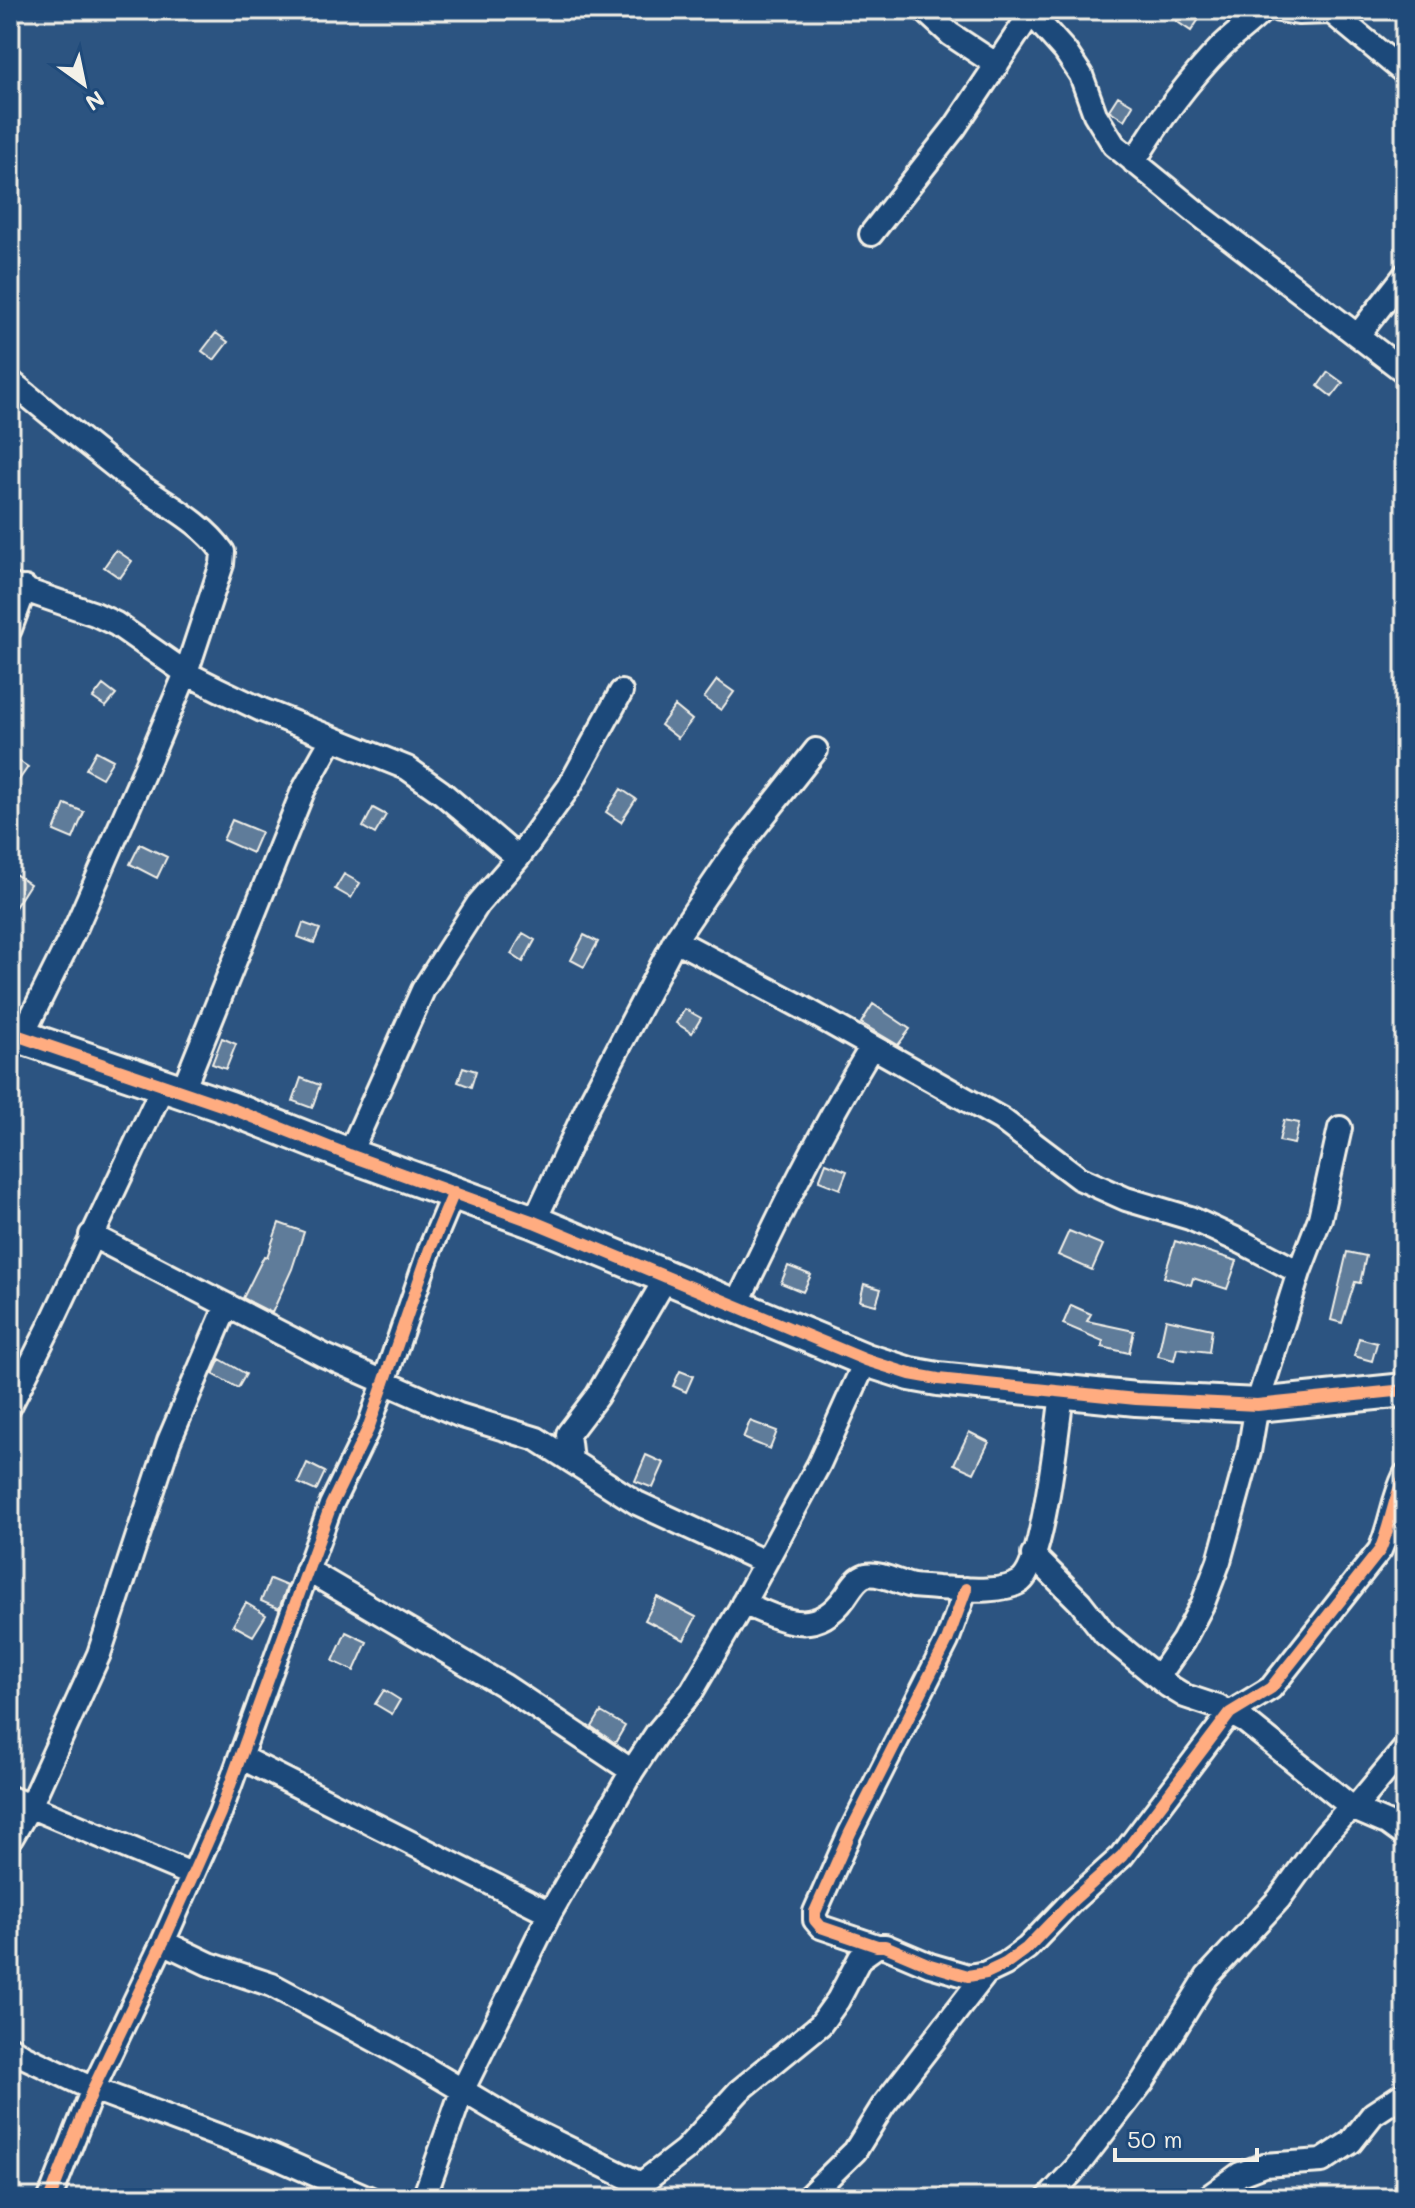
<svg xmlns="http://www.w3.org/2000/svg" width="1415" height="2208" viewBox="0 0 1415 2208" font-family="Mali,sans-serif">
  <rect width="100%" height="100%" fill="#2c5481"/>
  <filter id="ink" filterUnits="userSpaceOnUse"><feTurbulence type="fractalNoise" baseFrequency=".0125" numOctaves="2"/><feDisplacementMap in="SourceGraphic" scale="16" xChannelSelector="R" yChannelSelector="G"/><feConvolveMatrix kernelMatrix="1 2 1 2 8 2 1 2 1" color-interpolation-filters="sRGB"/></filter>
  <g filter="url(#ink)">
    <path fill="#5e7b9a" stroke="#f4f1e8" stroke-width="2" d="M1183,10H1192L1201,16L1191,31L1176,21Z
      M1118,96L1133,105L1124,120L1109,110Z
      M216,333L228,342L214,360L202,351Z
      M1328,372L1343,383L1332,397L1318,386Z
      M116,550L132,561L120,578L104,567Z
      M717,680L734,692L721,710L704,698Z
      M103,685L116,695L106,707L93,698Z
      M675,706L692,720L678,738L661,725Z
      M96,751L113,760L102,778L86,769Z
      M10,755L28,767L10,793Z
      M621,789L636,799L621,822L606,812Z
      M65,804L84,812L73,839L54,831Z
      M373,808L386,815L375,834L363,827Z
      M232,820L261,832L252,853L223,840Z
      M140,844L167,857L157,878L130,864Z
      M15,874L30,884L10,915V883Z
      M344,874L360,883L351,898L335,889Z
      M303,923L320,929L314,943L298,937Z
      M523,933L535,940L523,962L511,954Z
      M584,935L598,942L584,967L571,960Z
      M873,1004L910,1029L898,1045L861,1023Z
      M685,1009L701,1018L692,1033L676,1023Z
      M222,1038L236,1044L226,1069L212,1064Z
      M463,1067L476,1071L471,1087L458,1082Z
      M301,1078L320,1085L312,1108L293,1101Z
      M1284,1120L1299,1123L1294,1144L1279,1141Z
      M826,1163L847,1171L840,1189L819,1181Z
      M279,1223L304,1232L292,1269L272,1313L243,1298L264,1256L267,1257Z
      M1069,1231L1103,1245L1092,1270L1058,1255Z
      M1175,1241L1237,1261L1227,1289L1193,1278L1191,1285L1164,1277Z
      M1347,1252L1366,1256L1360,1283L1355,1282L1342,1323L1331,1320Z
      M788,1266L811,1275L803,1292L781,1283Z
      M864,1284L881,1289L876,1305L860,1301Z
      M1071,1305L1091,1314L1087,1321L1134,1331L1129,1353L1102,1347L1103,1341L1063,1324Z
      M1166,1319L1212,1329L1209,1352L1177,1348L1174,1360L1158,1356Z
      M1359,1338L1377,1343L1372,1361L1354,1356Z
      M220,1359L246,1374L238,1388L213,1374Z
      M680,1371L693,1376L686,1392L673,1386Z
      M750,1421L777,1431L770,1449L743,1438Z
      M969,1432L989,1442L974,1473L954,1464Z
      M646,1455L664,1463L653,1488L635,1481Z
      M307,1463L325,1472L316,1491L298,1483Z
      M270,1579L287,1586L279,1609L261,1601Z
      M657,1597L696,1617L684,1640L645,1620Z
      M246,1603L266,1615L253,1636L233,1625Z
      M346,1632L367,1642L354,1671L333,1661Z
      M384,1690L400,1700L392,1714L375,1704Z
      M601,1712L625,1726L615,1743L592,1727Z"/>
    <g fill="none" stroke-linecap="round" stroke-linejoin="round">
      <defs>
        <path id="street" d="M924,10L950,34L997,65
          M1279,10L1298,13L1332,12
          M1329,10L1405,73
          M1031,13L1065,51L1081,75L1095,114L1114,145L1201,216L1405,372
          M1134,162C1159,120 1187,82 1221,47C1234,34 1250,24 1263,10
          M871,234L955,127L1033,10
          M1358,335L1405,275
          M10,381C50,414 90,447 131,479C161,502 201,520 223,552L222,564L186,673L153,751L77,925L21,1038
          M10,585L95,614L116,624L186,673L218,689L262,710L407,768L441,792L518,858
          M10,629L25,588
          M675,940L800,1006L1001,1119L1079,1178L1126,1199L1190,1218L1244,1243L1299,1272
          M182,1092L303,791L332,739
          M349,1155L423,990L478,904L518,858L569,787L621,692
          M534,1222L588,1106L675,940L732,856L816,750
          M91,1235L323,1355L459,1415L537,1439L637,1503L765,1562
          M736,1306C778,1218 820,1131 871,1048
          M10,1406L49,1328L163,1086
          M571,1460L568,1434L597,1396L666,1278
          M1033,1555L1080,1602L1105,1634L1167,1685L1185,1696L1218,1707L1246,1722L1354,1809L1387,1823L1405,1836
          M307,1570L503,1685L632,1771
          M966,1589L947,1641L850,1833L815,1912V1920L821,1927L877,1946H885L930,1965L968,1976L986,1973L1005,1964L1027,1948L1073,1900L1122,1856L1230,1713L1271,1688L1380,1550C1391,1525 1393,1499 1405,1475
          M743,1603C782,1620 815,1639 845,1597C851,1589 856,1578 866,1575C880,1572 899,1583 913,1586C921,1587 929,1587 937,1588C959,1589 1003,1594 1021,1581C1043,1563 1058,1425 1062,1393
          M1158,1677L1183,1641L1203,1603L1219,1561L1249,1452L1257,1405L1299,1272L1320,1218L1340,1128
          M240,1757L550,1913
          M10,1798L191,1874
          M10,1840L30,1806L99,1654L169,1441L227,1305
          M163,1942L209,1964L272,1985L403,2055L521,2125L641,2184
          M10,2047L23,2056L93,2089L273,2156L369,2198
          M50,2198L93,2089L163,1942L220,1813L331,1505L368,1429L430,1249L454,1192
          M424,2198L462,2091L550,1913L632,1771L657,1733L692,1691L740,1609L819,1464L866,1360
          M631,2198L641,2184L685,2150L739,2091L820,2025L838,2000L860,1958L877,1946
          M807,2198L855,2151L883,2106L986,1973
          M1048,2198L1076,2168L1143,2081L1207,1977L1279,1899L1326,1834L1342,1816L1354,1809L1405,1748
          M1207,2198L1240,2174L1264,2165L1322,2161L1351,2142L1373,2114L1405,2093"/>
        <path id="secondary" d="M10,1033L230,1108L349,1155L534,1222L866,1360L910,1374L938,1379L1136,1399L1257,1405L1405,1390"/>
      </defs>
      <use href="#street" stroke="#f4f1e8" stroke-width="28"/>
      <use href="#secondary" stroke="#f4f1e8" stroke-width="38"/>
      <use href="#street" stroke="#1f4a7a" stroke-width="22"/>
      <use href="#secondary" stroke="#1f4a7a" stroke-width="32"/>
      <defs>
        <path id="cycleway" d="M10,1033L230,1108L349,1155L534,1222L866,1360L910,1374L938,1379L1136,1399L1257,1405L1405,1390
          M966,1589L947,1641L850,1833L815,1912V1920L821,1927L877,1946H885L930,1965L968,1976L986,1973L1005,1964L1027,1948L1073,1900L1122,1856L1230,1713L1271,1688L1380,1550C1391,1525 1393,1499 1405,1475
          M50,2198L93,2089L163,1942L220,1813L331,1505L368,1429L430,1249L454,1192"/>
      </defs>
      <use href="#cycleway" stroke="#1f4a7a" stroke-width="17"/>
      <use href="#cycleway" stroke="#ffac80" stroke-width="12"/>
    </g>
  </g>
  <rect width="1415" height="2208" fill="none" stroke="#1f4a7a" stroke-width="40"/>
  <rect x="20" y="20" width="1375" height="2168" fill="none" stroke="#f4f1e8" stroke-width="3" filter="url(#ink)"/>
  <g transform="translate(84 84) rotate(147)" stroke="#1f4a7a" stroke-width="6" paint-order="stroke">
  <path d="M0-6L14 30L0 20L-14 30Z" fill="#f4f1e8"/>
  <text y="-12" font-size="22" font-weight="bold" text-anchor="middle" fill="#f4f1e8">N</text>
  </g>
  <path d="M1115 2148v12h142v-12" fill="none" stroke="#f4f1e8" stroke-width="4"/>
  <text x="1127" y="2148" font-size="24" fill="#f4f1e8" stroke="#1f4a7a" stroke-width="6" paint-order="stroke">50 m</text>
</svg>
